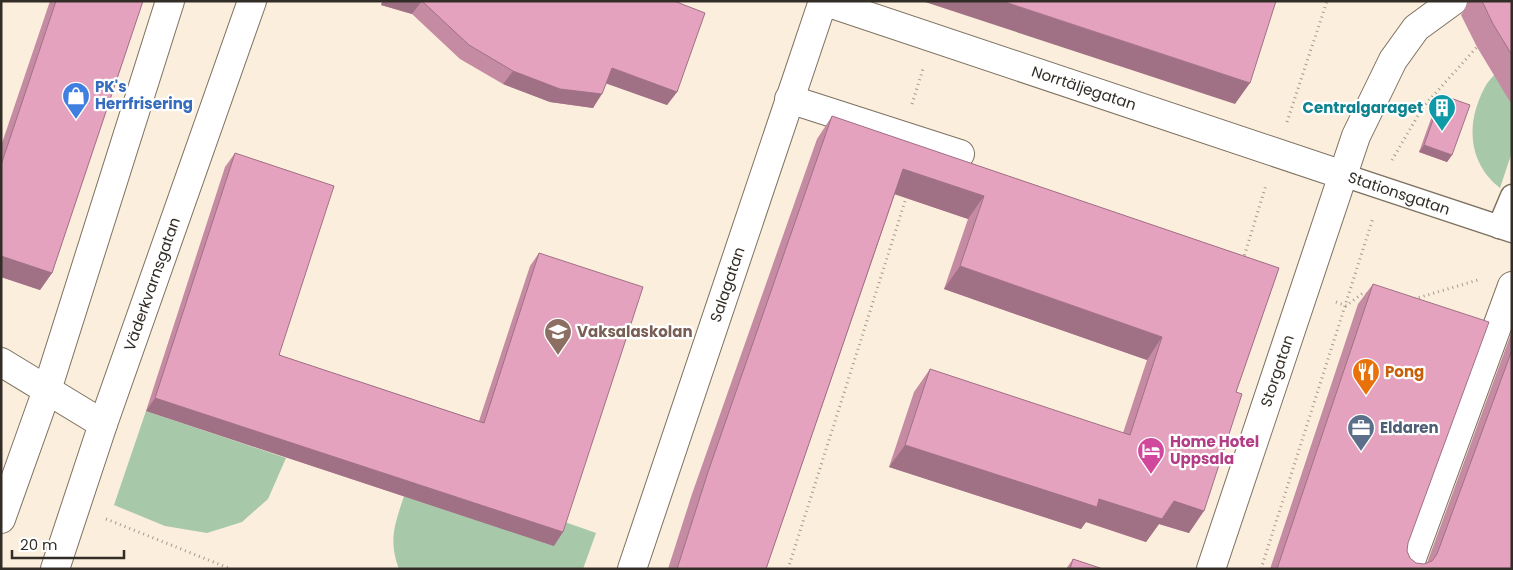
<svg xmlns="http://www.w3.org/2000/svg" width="1513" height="570" viewBox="0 0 1513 570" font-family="Poppins,sans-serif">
  <rect width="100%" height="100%" fill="#fceedc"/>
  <path fill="#a7c9a9" d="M1512,59V152L1500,188C1467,162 1466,122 1485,87C1490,77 1504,67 1512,59Z
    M146,411L286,458L268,499L242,522L207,533L165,526L114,505Z
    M404,496L554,545L562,521L596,533L583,569H399C388,540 395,524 404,496Z"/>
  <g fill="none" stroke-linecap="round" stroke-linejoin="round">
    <defs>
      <g id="lane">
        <path id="s1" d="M1343,175L1512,231"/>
        <path d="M1499,227L1512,196"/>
      </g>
      <g id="street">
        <path id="s2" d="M823,1L1343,175"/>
        <path d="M789,99L960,154"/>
        <path d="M1,362L103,424"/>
        <path id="s3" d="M632,569L823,1"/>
        <path id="s4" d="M1211,569L1356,136L1393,60L1416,28L1453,1"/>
        <path d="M1408,569L1512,286"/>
      </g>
      <g id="secondary">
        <path d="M1,519L47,390L170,1"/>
        <path id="s5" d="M55,569L103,424L252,1"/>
      </g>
    </defs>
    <use href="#lane" stroke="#7d7160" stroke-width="25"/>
    <use href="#street" stroke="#7d7160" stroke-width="30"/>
    <use href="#secondary" stroke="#7d7160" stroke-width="30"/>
    <path stroke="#a3998b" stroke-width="3" stroke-dasharray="1 4" stroke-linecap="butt" d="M912,104L923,69
      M1287,122L1327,1
      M1392,160L1423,107L1477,47
      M1243,260L1266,185
      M1414,299L1478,280
      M1336,302L1346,306L1363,293L1370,295
      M106,519L231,569
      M788,569L907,195
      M1261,569L1373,218"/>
    <use href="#lane" stroke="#fff" stroke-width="22"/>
    <use href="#street" stroke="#fff" stroke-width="28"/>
    <use href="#secondary" stroke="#fff" stroke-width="28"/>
  </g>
  <path fill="#c58ba3" d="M50,1H143L52,273L40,290L1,277V146Z
    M382,1H674L677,92L667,105L606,83L593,108L550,102L503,84L460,59L412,14L381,5Z
    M1468,1H1512V105L1477,47L1461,15L1467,5Z
    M1442,95L1452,155L1447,162L1419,152L1437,102Z
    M832,116L1279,268L1236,392L1189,533L1159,524L1146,542L1086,522L1081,529L889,467L914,392L930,369L1123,433L1147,360L944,289L968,219L895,194L766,569H668L692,494L817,139Z
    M235,153L279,355L479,421L530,266L539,253L554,546L146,411L225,167Z
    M1373,284L1408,543L1407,551L1410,558L1416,563L1424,564L1427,563L1512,331V569H1270L1358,304Z
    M1073,559L1103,569H1066Z"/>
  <path fill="#a07185" d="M383,1H422L412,14L381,5Z
    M922,1H1002L1250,83L1235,104Z
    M612,68L677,92L667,105L602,82Z
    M513,71L602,94L593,108L550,102L503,84Z
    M1424,145L1452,155L1447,162L1419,152Z
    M903,169L984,196L968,219L888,192Z
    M1,256L52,273L40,290L1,277Z
    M960,266L1162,337L1147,360L944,289Z
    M155,398L563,532L554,546L146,411Z
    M905,445L1099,499L1174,501L1204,511L1189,533L1159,524L1146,542L1086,522L1081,529L889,467Z"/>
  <path fill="#e5a2be" stroke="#a07185" d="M56,1H143L52,273L1,256V165Z
    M422,1H674L705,13L677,92L612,68L602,94L560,89L513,71L469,45Z
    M1002,1H1276L1250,83Z
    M1482,1H1512V55L1493,24Z
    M1442,95L1470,105L1452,155L1424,145Z
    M832,116L1279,268L1236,392L1242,394L1204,511L1174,501L1162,519L1099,499L1097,507L905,445L930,369L1130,435L1162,337L960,266L984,196L903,169L766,569H677L708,472Z
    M235,153L334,186L279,355L484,423L539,253L643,287L563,532L155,398Z
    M1373,284L1489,322L1408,543L1407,551L1410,558L1416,563L1424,564L1432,561L1437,554L1512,350V569H1277Z
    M1073,559L1103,569H1070Z"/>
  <defs>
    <symbol id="shop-pin" viewBox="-11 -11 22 30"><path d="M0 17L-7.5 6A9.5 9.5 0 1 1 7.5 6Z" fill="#3f7fe0" stroke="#fff"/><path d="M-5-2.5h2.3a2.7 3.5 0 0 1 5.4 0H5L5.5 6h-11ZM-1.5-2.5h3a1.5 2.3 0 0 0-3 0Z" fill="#fff"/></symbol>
    <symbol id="building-pin" viewBox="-11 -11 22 30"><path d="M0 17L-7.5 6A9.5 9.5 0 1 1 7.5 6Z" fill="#0f9aa8" stroke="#fff"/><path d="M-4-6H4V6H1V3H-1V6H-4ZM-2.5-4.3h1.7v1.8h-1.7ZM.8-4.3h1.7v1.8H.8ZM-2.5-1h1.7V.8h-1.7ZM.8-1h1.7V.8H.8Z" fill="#fff"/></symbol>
    <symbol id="school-pin" viewBox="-11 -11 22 30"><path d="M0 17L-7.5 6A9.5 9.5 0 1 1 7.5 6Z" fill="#8d6e63" stroke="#fff"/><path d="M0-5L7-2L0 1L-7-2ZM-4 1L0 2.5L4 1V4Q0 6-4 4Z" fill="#fff"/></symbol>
    <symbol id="restaurant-pin" viewBox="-11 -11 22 30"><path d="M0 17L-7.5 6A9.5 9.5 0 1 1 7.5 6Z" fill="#e8710a" stroke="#fff"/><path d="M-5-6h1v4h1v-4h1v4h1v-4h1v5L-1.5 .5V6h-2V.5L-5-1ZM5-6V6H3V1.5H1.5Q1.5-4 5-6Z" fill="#fff"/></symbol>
    <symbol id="office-pin" viewBox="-11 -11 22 30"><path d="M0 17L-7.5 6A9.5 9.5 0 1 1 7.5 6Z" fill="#5c6f8a" stroke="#fff"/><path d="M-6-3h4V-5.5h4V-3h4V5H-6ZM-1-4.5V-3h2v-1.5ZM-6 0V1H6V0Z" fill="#fff"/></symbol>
    <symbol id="hotel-pin" viewBox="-11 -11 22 30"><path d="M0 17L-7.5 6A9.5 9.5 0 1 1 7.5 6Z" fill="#d1479c" stroke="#fff"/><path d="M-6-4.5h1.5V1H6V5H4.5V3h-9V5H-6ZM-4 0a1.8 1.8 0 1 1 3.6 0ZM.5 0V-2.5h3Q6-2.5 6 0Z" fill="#fff"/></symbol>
  </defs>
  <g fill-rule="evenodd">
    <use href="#shop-pin" x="60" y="80" width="32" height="43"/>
    <use href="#building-pin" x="1426" y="92" width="32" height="43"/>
    <use href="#school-pin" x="542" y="316" width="32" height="43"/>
    <use href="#restaurant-pin" x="1350" y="356" width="32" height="43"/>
    <use href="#office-pin" x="1345" y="412" width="32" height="43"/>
    <use href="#hotel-pin" x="1135" y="435" width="32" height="43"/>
  </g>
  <g text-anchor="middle" stroke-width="4.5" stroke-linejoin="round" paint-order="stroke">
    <g font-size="15" font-weight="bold" fill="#366cbe" stroke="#fff" text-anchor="start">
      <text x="95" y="92">PK's<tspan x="95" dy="17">Herrfrisering</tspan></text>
    </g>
    <g font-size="15" fill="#322d26" stroke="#fff">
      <text dy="5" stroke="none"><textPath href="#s2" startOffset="275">Norrtäljegatan</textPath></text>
      <text dy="5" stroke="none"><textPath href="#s1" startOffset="59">Stationsgatan</textPath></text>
      <text dy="5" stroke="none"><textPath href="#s5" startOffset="301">Väderkvarnsgatan</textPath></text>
      <text dy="5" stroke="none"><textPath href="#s3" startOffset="300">Salagatan</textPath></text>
      <text dy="5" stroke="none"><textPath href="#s4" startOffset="209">Storgatan</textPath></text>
    </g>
    <g font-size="15" font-weight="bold" fill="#0d838f" stroke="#fff" text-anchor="end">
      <text x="1423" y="113">Centralgaraget</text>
    </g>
    <g font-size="15" font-weight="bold" fill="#785e54" stroke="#fff" text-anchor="start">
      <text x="577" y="337">Vaksalaskolan</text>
    </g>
    <g font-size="15" font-weight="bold" fill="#c56008" stroke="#fff" text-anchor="start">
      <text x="1385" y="377">Pong</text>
    </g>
    <g font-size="15" font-weight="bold" fill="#4e5e75" stroke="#fff" text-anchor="start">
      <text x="1380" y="433">Eldaren</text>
    </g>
    <g font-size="15" font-weight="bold" fill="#b23c85" stroke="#fff" text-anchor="start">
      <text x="1170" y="447">Home Hotel<tspan x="1170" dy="17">Uppsala</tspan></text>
    </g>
  </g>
  <rect width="1513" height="570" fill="none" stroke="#322d26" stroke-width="5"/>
  <path d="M12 550v8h112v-8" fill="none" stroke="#322d26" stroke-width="2.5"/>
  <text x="20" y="550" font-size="15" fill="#322d26" stroke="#ffffff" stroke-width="4" paint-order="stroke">20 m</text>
</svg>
